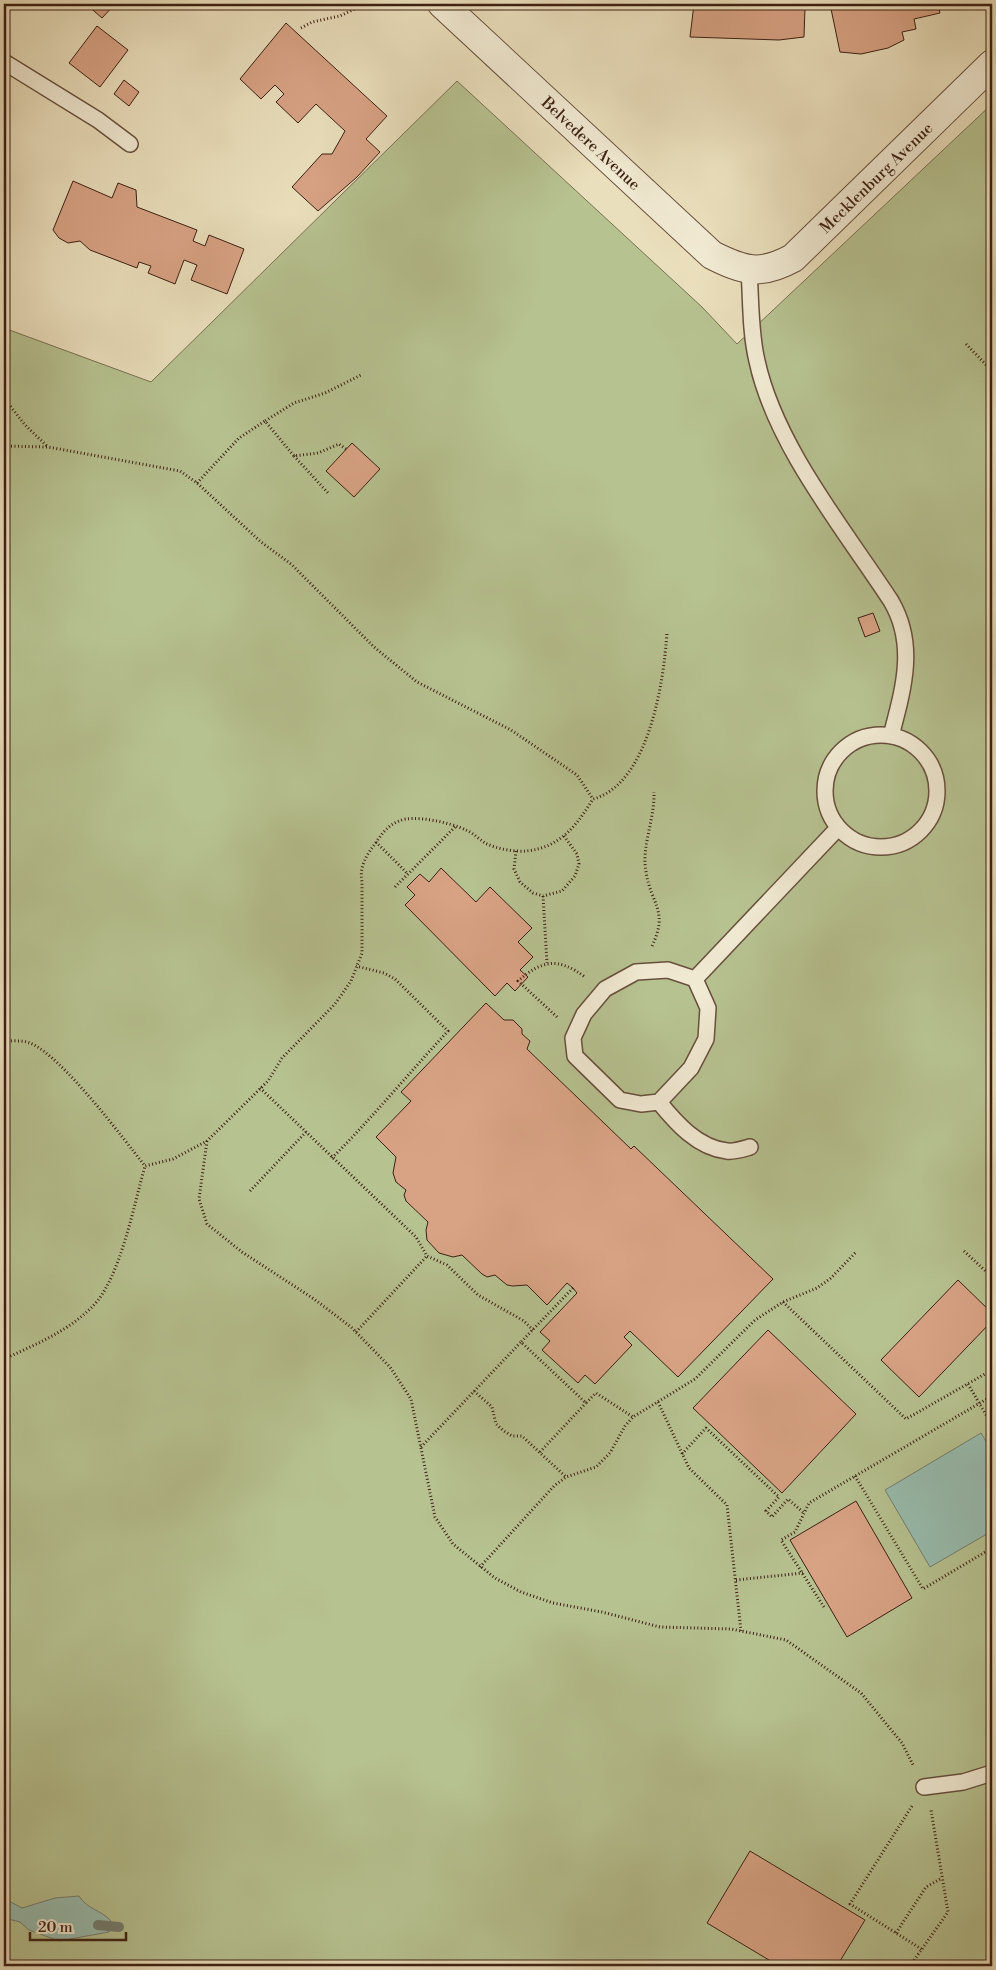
<svg xmlns="http://www.w3.org/2000/svg" width="996" height="1970" viewBox="0 0 996 1970" font-family="'Libre Bodoni',serif">
  <rect width="100%" height="100%" fill="#eadfbc"/>
  <filter id="stains"><feTurbulence type="fractalNoise" baseFrequency=".004" numOctaves="4"/><feColorMatrix values="0 0 0 0 .2 0 0 0 0 .09 0 0 0 0 .02 0 0 0 .5 -.17"/></filter>
  <radialGradient id="worn" r=".72"><stop offset=".6" stop-color="#630" stop-opacity="0"/><stop offset="1" stop-color="#630" stop-opacity=".3"/></radialGradient>
  <path fill="#b7c291" stroke="#7a7152" d="M457,81L702,307L737,344L992,104V1966H4V328L151,382Z"/>
  <path fill="#98bdaf" stroke="#737e71" d="M981,1433L992,1451V1531L930,1567L885,1490Z
    M79,1896C88,1910 100,1909 111,1921L109,1932L59,1941L29,1930L20,1922L4,1918V1907L7,1900L22,1908L55,1898Z"/>
  <g fill="none" stroke-linecap="round" stroke-linejoin="round">
    <path stroke="#737e71" stroke-width="10" d="M98,1925L119,1927"/>
  </g>
  <path fill="#d8a385" stroke="#3c2013" d="M86,4H115L102,18Z
    M694,4H787V7H805L804,37L779,40L690,37Z
    M830,4H938L940,13L914,19L916,29L902,32L904,40L888,48L861,54L840,52Z
    M286,23L387,116L366,139L380,152L357,177L318,211L292,187L322,154H332L345,131L316,104L298,123L276,102L284,94L275,85L261,99L240,79Z
    M97,26L128,50L100,87L69,63Z
    M124,80L139,92L129,106L114,94Z
    M73,181L112,198L118,183L136,190L137,207L197,230L193,241L205,246L209,235L244,249L227,294L191,280L197,265L184,260L175,284L148,273L151,266L139,262L137,268L90,250L80,241L68,243L59,238L53,230Z
    M352,443L380,469L354,497L326,471Z
    M873,613L880,631L865,637L858,618Z
    M441,868L476,902L490,887L532,928L518,942L533,957L520,970L528,977L515,991L507,983L495,996L405,905L415,895L407,887L420,874L429,882Z
    M486,1003L504,1020H513L522,1029V1034L530,1041L527,1049L631,1149L634,1146L773,1279L678,1377L630,1331L624,1337L632,1345L595,1384L585,1375L578,1383L542,1350L550,1341L540,1332L577,1293L573,1288L567,1283L547,1305L527,1285L513,1286L507,1285L495,1275L487,1277L482,1274L462,1255L453,1257L439,1253L427,1240L426,1230L428,1222L406,1201L404,1195L406,1190L396,1182L393,1173L396,1157L376,1137L411,1101L401,1092Z
    M958,1280L992,1313V1321L919,1397L881,1360Z
    M768,1330L856,1414L782,1493L693,1408Z
    M856,1501L912,1598L847,1637L790,1540Z
    M750,1851L865,1920L837,1966H779L707,1923Z"/>
  <g fill="none" stroke-linecap="round" stroke-linejoin="round">
    <defs>
      <path id="lane" d="M4,62L98,120L130,144
        M749,270C751,299 750,332 757,361C775,445 844,529 891,601C917,645 903,690 891,736
        M825 791a56 56 0 1 1 112 0a56 56 0 1 1-112 0Z
        M668,970L695,979L708,1008L706,1039L691,1068L659,1102L641,1104L620,1100L575,1056L573,1038L584,1014L605,989L636,972Z
        M695,979L838,828
        M659,1102C676,1123 698,1148 727,1151C734,1152 743,1149 750,1147
        M924,1787L963,1782L992,1773"/>
      <g id="street">
        <path id="s1" d="M442,4L712,255C744,271 760,276 793,258L992,64"/>
      </g>
    </defs>
    <use href="#lane" stroke="#68503d" stroke-width="18"/>
    <use href="#street" stroke="#68503d" stroke-width="30"/>
    <path stroke="#3c2013" stroke-width="3" stroke-dasharray="1 2.5" stroke-linecap="butt" d="M301,28L312,22L340,16L365,4
      M966,344L992,371
      M4,398L25,425L47,446
      M4,446L48,447L180,471L197,483L261,542L291,564L374,647L417,682L511,730L577,775L593,799
      M346,449L339,444L318,453L294,456L265,421L294,403L325,393L361,375
      M294,456L329,494
      M197,483L239,438L265,421
      M376,842L408,874
      M516,851L514,869L520,882L533,893L543,896L562,891L575,876L579,864L577,854L564,836
      M395,887L456,826
      M543,896L547,963
      M652,946C669,911 651,904 646,872C641,847 655,819 654,792
      M557,1017L518,981C542,960 558,957 585,977
      M4,1041C12,1041 22,1040 30,1043C62,1056 122,1137 145,1166L173,1159L207,1141L268,1081L282,1058L335,1004L351,981L362,953V882C359,865 367,855 377,841C383,832 389,825 399,821C413,814 452,823 466,830C473,833 479,839 485,843C497,849 514,852 526,851C560,848 577,825 593,799C649,784 664,681 667,632
      M260,1088L416,1237L427,1256L447,1265L478,1295L524,1321L533,1330
      M207,1141L199,1199L207,1224L242,1252L314,1299L351,1327L390,1367L411,1399L435,1517L453,1544L495,1578L521,1592L553,1603L602,1612L660,1627L731,1629L786,1640L861,1693L902,1743L913,1765
      M332,1158C373,1117 409,1073 448,1031L395,979L384,973L356,966
      M250,1191L306,1132
      M964,1251L992,1277
      M573,1288L521,1342L586,1403L596,1393L633,1417
      M783,1302L906,1419L992,1370
      M356,1332L427,1256
      M4,1359C35,1345 68,1331 92,1307C120,1280 134,1204 145,1166
      M968,1384L992,1425
      M474,1391L492,1407L496,1424L504,1431L512,1436H522L566,1477
      M658,1402L689,1468L727,1505L741,1631
      M421,1447L521,1342
      M540,1452L586,1403
      M682,1454L706,1428L779,1497L766,1511L772,1517L788,1499L804,1513
      M855,1476L923,1589L992,1548
      M480,1567L554,1486L566,1477L596,1467L610,1453L625,1426L633,1417L695,1379L755,1320L783,1302L817,1288L831,1278L856,1252
      M736,1580L803,1573
      M824,1607L781,1540L795,1532L809,1503L992,1396
      M912,1806L850,1904L923,1950
      M896,1933L926,1887L942,1878
      M910,1966L948,1912L931,1810"/>
    <use href="#lane" stroke="#f1ead3" stroke-width="15"/>
    <use href="#street" stroke="#f1ead3" stroke-width="28"/>
  </g>
  <g text-anchor="middle" stroke-width="4" stroke-linejoin="round" paint-order="stroke">
    <g font-size="16" fill="#3c2013" stroke="#f1ead3">
      <text dy="6" stroke="none"><textPath href="#s1" startOffset="204">Belvedere Avenue</textPath></text>
      <text dy="6" stroke="none"><textPath href="#s1" startOffset="570">Mecklenburg Avenue</textPath></text>
    </g>
  </g>
  <rect width="996" height="1970" fill="none" stroke="#eadfbc" stroke-width="20"/>
  <rect x="5" y="5" width="986" height="1960" fill="none" stroke="#3c2013" stroke-width="2.5"/>
  <rect x="10" y="10" width="976" height="1950" fill="none" stroke="#3c2013"/>
  <path d="M30 1932v8h96v-8" fill="none" stroke="#3c2013" stroke-width="2.5"/>
  <text x="38" y="1932" font-size="15" fill="#3c2013" stroke="#f1ead3" stroke-width="4" paint-order="stroke">20 m</text>
  <rect width="100%" height="100%" filter="url(#stains)"/>
  <rect width="100%" height="100%" fill="url(#worn)"/>
</svg>
